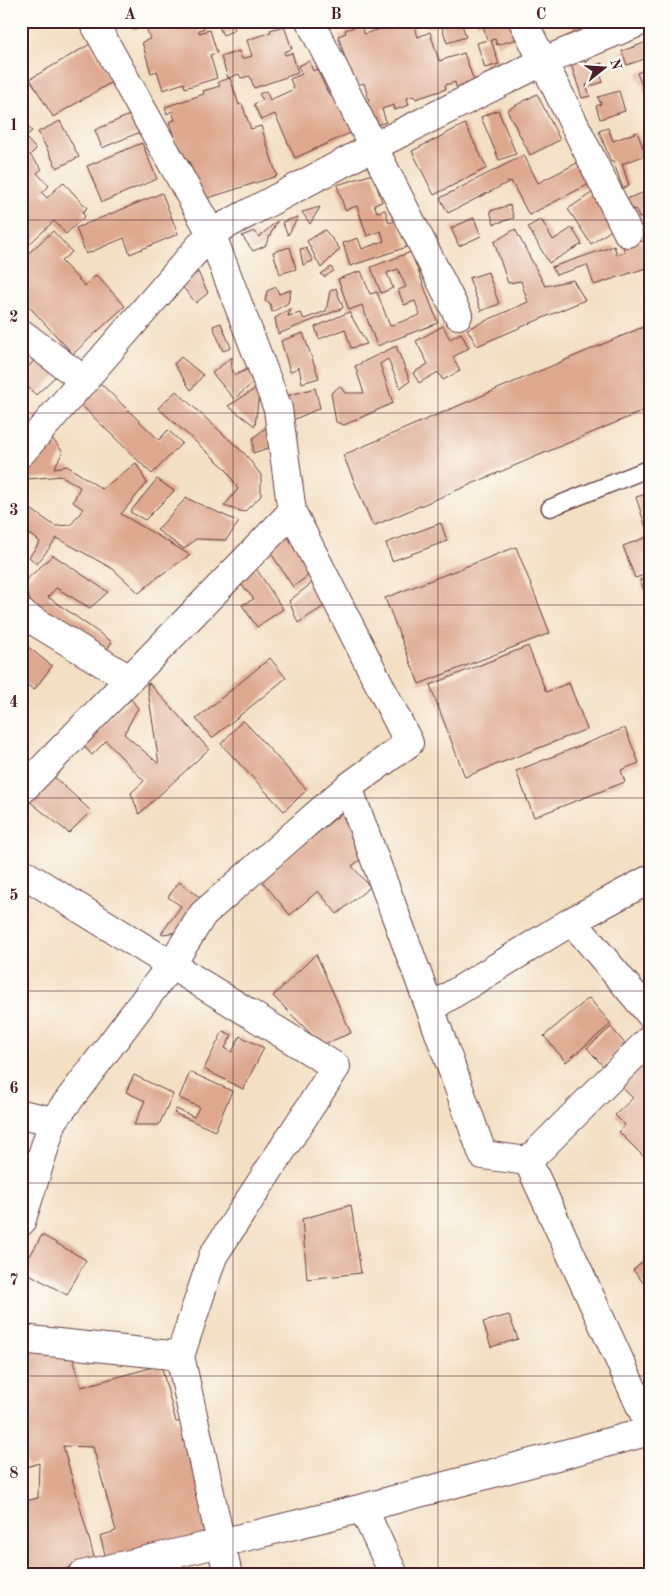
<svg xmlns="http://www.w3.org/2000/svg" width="671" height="1596" viewBox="0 0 671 1596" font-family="'Old Standard TT',serif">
  <rect width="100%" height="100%" fill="#fdfcf7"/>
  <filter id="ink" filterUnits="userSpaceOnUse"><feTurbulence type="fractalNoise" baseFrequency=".02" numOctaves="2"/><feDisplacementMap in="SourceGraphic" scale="10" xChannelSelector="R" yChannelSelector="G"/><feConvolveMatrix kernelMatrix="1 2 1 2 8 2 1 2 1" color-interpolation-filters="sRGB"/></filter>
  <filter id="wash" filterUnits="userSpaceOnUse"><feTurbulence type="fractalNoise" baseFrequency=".0096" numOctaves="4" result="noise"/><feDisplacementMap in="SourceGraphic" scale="20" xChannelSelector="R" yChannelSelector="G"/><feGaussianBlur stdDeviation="1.12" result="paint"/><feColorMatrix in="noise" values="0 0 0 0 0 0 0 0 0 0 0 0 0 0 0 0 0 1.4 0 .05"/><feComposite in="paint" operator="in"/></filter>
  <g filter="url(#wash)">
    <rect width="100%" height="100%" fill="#f3dfc2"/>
    <g id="blocks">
      <path fill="#dda88e" d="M130,21H202L204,28L199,30V33L210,30L217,53L210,55L217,78L185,88L184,83L163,90L157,71L151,73L142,42L150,39L146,26L133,30Z
        M216,21H231L235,30L223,35Z
        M378,21H413L418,37L430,32L439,61L464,53L474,81L456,87L455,82L445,85L446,89L416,99L414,96L407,98L409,105L395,110L394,105L382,109L386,122L371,127L363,103L369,101L364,83L354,86L338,36L346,33L345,30L361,25L364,34L380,29Z
        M426,21H461L466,37L447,43L441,24L428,28Z
        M476,21H506L507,24L515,22L520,38L497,45L495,39L491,40L499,64L485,68L477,43L487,40L482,22L477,24Z
        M571,21H599V22L574,30Z
        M284,26L292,49L284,52L285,55L292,53L298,73L254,88L250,76L241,78L239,74L228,78L221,57L239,51L242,59L252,56L247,40L271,32L270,30Z
        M650,41V57L627,65L622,51Z
        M90,44L112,82L53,117L30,79Z
        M586,53L588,61H585L587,68L602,63L603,66L598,67L603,82L590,86L589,84L586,85L590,96L582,98L569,58Z
        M309,61L313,71L317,69L328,93L338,88L357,130L295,158L275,114L261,120L254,104L263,100L259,94L266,91L270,100L294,89L290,79L302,74L298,66Z
        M650,68V106L637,73Z
        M230,78L239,105L242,104L251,129L261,126L277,176L202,200L189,161L183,163L169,122L175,120L172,111L167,114L165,107L204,94L203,91L220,86L218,82Z
        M619,91L625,111L600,119L596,106L601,104L598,97Z
        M537,94L560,140L530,155L507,110Z
        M498,110L516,154L499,160L481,117Z
        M132,114L140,132L102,148L95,130Z
        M21,119L32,131L25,137L36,149L30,155L42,169L37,173L49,186L42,193L47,198L63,182L87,208L82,213L85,216L66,234L54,221L21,252Z
        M60,121L79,157L57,168L38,132Z
        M465,124L487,168L434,195L412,151Z
        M608,128L613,141L637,132L646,155L622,164L629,185L623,188L613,161L611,162L599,131Z
        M142,143L157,179L102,202L87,166Z
        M524,155L538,183L579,162L591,183L529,215L511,181L448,213L440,198Z
        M373,174L382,202L374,204L377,212L385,210L389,223L397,220L407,247L350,266L343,243L358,238L362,249L384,241L381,231L367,236L357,206L345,210L337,185Z
        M593,192L616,227L591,244L568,209Z
        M645,192L650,208V215L639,218L636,209L630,211L626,199Z
        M162,193L178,234L130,254L124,238L86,254L76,228Z
        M510,205L514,218L494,224L490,211Z
        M320,207L310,224L302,212Z
        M298,217L288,235L282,222Z
        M474,218L481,236L459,246L451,228Z
        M541,219L553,240L572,228L582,244L549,263L528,227Z
        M277,221L265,246L253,251L242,236L254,231L259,237Z
        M515,229L545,286L573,280L585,300L477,346L467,329L528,302L521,281L508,283L494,242Z
        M325,230L340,249L321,268L307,241Z
        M53,231L72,252L61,261L85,286L96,275L125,306L73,354L21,298V260Z
        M639,236L640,242L650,239V250L644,252L649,267L594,285L587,265L556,275L552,267L614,246L617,255L625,252L621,242Z
        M290,247L296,269L280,274L273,252Z
        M306,248L313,261L303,265L300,249Z
        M411,252L438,323L377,346L362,305L349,310L338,279L361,271L370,294L377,292L390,326L420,315L415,301L404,305L398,290L406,287L398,269L387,273L393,288L381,293L371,267Z
        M331,267L334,271L324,277L321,274Z
        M198,272L208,293L196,303L181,285Z
        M488,272L499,304L481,311L469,278Z
        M276,287L279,294L291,290L288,303L272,312L270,303L265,301L267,291Z
        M336,288L343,308L278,334L275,318L291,308L288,316L301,313L304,319L326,311L330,291Z
        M349,312L367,344L351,348L345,329L319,339L315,327Z
        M221,323L231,348L223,351L213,326Z
        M650,324V408L373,526L343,455Z
        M443,326L450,339L461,333L469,348L453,357L460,371L443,380L438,372L419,383L413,373L428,364L416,341Z
        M303,333L319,378L302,383L299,367L290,372L281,341Z
        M396,346L410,381L400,388L388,359L380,364L393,403L344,425L336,422L331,393L340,386L345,393H364L355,366Z
        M40,355L58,374L36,395L21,380V374Z
        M181,357L203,375L191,390L174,364Z
        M232,357L231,368L235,375L253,367L254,382L234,399L212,373Z
        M99,382L159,440L168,430L182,443L152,474L79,403Z
        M260,386L255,426L228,406Z
        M315,388L320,408L286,423L280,398Z
        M176,391L245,454L261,475V496L244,512L224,506L238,489L226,469L158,408Z
        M269,425L274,446L253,453V438Z
        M51,437L63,452L54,468L67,466L102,489L136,463L147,483L121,514L190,555L158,577L139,593L113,569L57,538L37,564L29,557L40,542L33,536L24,533L21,530V499L32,510L55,526L71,525L83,509L73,502L80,487L62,476L28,479L21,475V471Z
        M157,479L174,491L145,520L130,512Z
        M650,493V527L646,528L636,497Z
        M186,498L239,522L226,540L196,539L184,549L157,530Z
        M441,523L447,541L392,561L386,543Z
        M292,528L313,572L293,587L267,547Z
        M650,536V573L635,578L623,546Z
        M516,547L550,633L419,684L385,598Z
        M53,555L108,592L90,608L56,588L48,597L112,642L105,652L31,603L23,583Z
        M255,567L283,609L257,627L242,605L254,599L239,582Z
        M650,576V605L640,580Z
        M317,579L329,603L298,623L289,601Z
        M23,643L52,666L34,690L21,680V671L24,667L21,665V644Z
        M528,646L546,692L569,683L587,729L465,777L430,685Z
        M270,658L286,678L212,738L196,719Z
        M149,683L209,749L139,814L131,793L144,781L106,741L92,755L83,745L131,699L138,708L124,734L159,764L147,685Z
        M243,720L307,790L284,811L221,744Z
        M625,728L639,763L621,770L625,782L534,817L516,771Z
        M52,775L91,811L69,833L29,801Z
        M349,807L366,855L352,866L370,887L337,914L318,891L290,915L261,880Z
        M179,882L205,901L182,932L161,934L181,906L168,897Z
        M316,954L351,1033L322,1045L273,996Z
        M589,998L611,1024L566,1062L544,1036Z
        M611,1027L627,1046L603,1066L587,1048Z
        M223,1031L232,1035L225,1048L232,1052L240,1036L264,1048L243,1089L204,1069Z
        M650,1057V1153L645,1158L619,1132L625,1125L615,1115L633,1098L620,1086Z
        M190,1072L232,1091L215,1131L174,1113L176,1109L194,1117L199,1107L179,1098Z
        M134,1075L173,1094L159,1125H134L145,1101L126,1092Z
        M351,1205L361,1273L307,1279L302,1219Z
        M42,1235L86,1260L67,1295L22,1270Z
        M650,1256V1291L633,1270Z
        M509,1315L518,1339L491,1347L483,1322Z
        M21,1348L71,1350L81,1387L161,1365L176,1422H183L215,1538L107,1561L100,1536L116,1531L93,1447L63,1446L95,1560L43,1575H21V1502L38,1498L39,1463L27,1467L21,1447Z
        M650,1566V1575H632Z"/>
    </g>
  </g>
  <g filter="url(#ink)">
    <use href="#blocks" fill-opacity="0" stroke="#633c42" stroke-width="1"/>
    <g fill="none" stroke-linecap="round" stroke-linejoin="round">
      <defs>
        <path id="service" d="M550,508L650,468"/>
        <path id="minor" d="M310,21L458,315
          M523,21L628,233
          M21,333L85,381
          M21,453L211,233L373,147L544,61L642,21
          M21,613L129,679
          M348,787L430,1008L483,1155L528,1161L650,1427
          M21,791L292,512
          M21,872L336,1067L213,1256L180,1356
          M572,921L650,879
          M430,1008L572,921L650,1014
          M21,1114L53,1121
          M528,1161L650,1039
          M21,1222L53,1121L171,965L203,914L348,787L409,743L292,512L278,409L211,233L93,21
          M21,1339L180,1356L228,1575
          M363,1508L394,1575
          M82,1575L221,1543L363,1508L650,1431"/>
      </defs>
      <use href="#service" stroke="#633c42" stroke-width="19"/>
      <use href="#minor" stroke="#633c42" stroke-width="30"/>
      <use href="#service" stroke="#fff" stroke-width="16"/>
      <use href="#minor" stroke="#fff" stroke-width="28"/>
    </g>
  </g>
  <path fill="none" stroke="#4a1f2b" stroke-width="1" stroke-opacity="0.55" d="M233,21V1575M438,21V1575M21,220H650M21,413H650M21,605H650M21,798H650M21,991H650M21,1183H650M21,1376H650"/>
  <rect width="671" height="1596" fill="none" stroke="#fdfcf7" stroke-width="55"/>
  <g transform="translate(604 68) rotate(73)" stroke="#fdfcf7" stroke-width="4" paint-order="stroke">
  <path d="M0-4L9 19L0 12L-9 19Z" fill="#4a1f2b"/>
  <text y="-8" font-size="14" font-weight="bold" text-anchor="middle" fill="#4a1f2b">N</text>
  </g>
  <rect x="28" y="28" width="616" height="1540" fill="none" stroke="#4a1f2b" stroke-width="2"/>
  <g font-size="16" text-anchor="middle" font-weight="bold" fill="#4a1f2b">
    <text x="130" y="19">A</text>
    <text x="336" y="19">B</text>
    <text x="541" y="19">C</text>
    <text x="14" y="130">1</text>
    <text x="14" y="322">2</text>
    <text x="14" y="515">3</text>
    <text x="14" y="707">4</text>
    <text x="14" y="900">5</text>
    <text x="14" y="1093">6</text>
    <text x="14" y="1285">7</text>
    <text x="14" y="1478">8</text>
  </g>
</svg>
